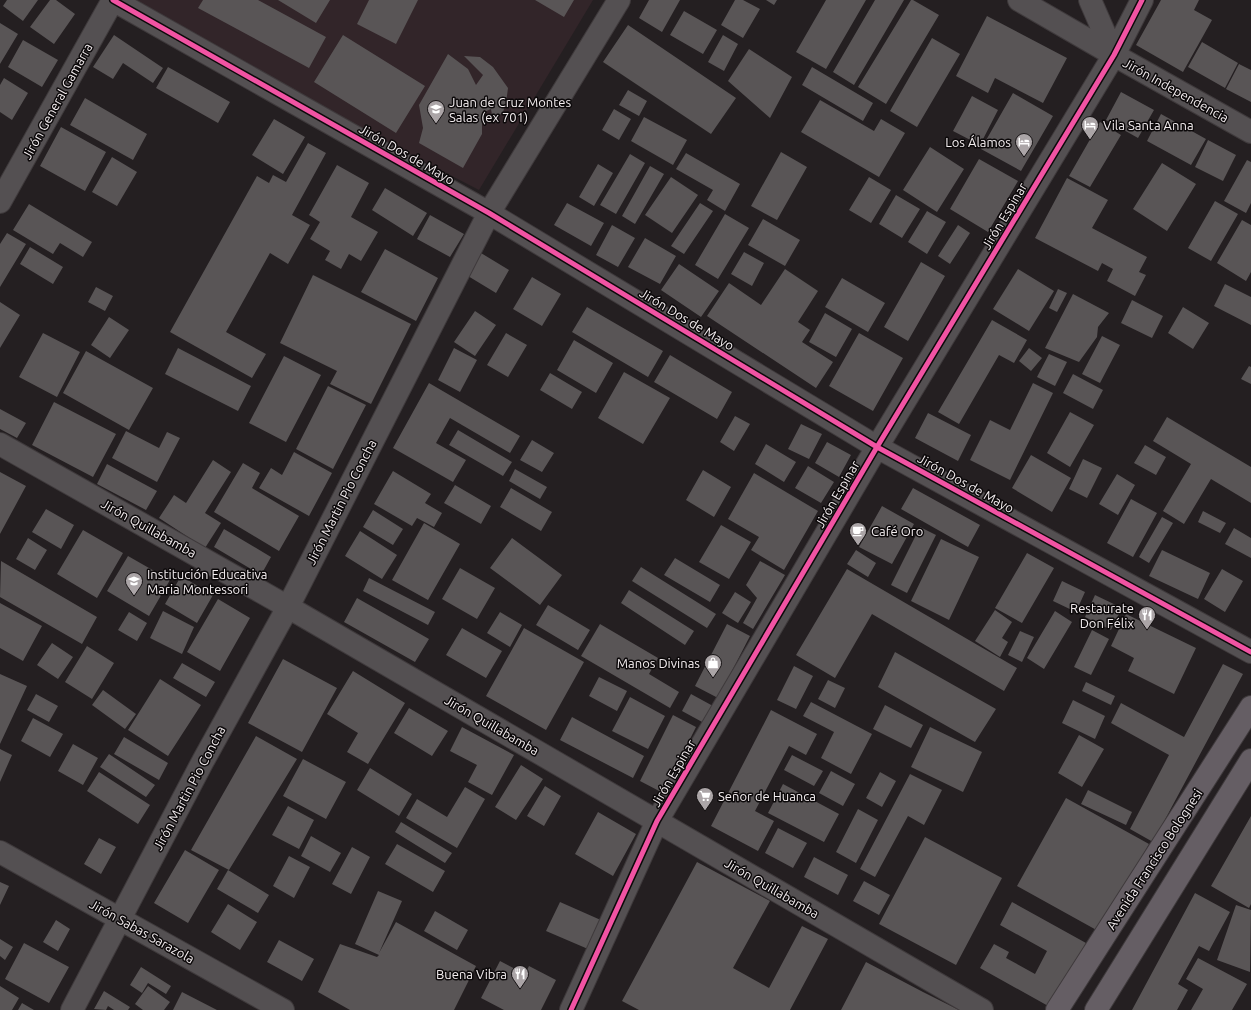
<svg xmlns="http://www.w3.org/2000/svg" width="1251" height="1010" viewBox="0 0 1251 1010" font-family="Ubuntu,sans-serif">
  <rect width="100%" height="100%" fill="#241f21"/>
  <path fill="#322529" d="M113,0H593L479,190Z"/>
  <path fill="#595556" d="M7,0H38L23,21L3,6Z
    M50,0H56L75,14L54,44L30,27Z
    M203,0H258L326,37L309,68L198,8Z
    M278,0H330L316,23Z
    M369,0H418L396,44L357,24Z
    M535,0H574L564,17Z
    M649,0H680L662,32L639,18Z
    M735,0H743L760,9L743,38L721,25Z
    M766,0H777L774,5Z
    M826,0H866L826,69L796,52Z
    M875,0H904L854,85L833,72Z
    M911,0H913L939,15L886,104L858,87Z
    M1161,0H1199L1194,10L1212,20L1183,72L1136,45Z
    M684,11L717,30L703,54L670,35Z
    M987,16L1067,58L1043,103L995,78L988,93L956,76Z
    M0,23L18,34L0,64Z
    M628,25L736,98L711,134L603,62Z
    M114,35L163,68L153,83L123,63L113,79L93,67Z
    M343,35L425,86L396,133L314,82Z
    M723,35L738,44L724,71L708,62Z
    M932,38L960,54L917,127L890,111Z
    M23,40L58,60L42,87L8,67Z
    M1202,42L1238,63L1225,88L1188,67Z
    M749,49L792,77L770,118L728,81Z
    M448,54L468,69L476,85L483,75L464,56L480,57L493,67L508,88L506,103L503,112L493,121L491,109L482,113V134L463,168L419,143L423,128L419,105Z
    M1239,64L1251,70V102L1226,89Z
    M168,67L230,102L218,123L156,88Z
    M812,67L873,103L863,121L802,85Z
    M4,78L28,93L12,120L0,112V85Z
    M628,90L647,101L639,116L619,105Z
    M1121,92L1154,110L1138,138L1106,120Z
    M1013,93L1053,116L1021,171L981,149Z
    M972,96L998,110L980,145L953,131Z
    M85,98L147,134L133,160L70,125Z
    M820,100L874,131L881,119L905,133L879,177L801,132Z
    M614,109L631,119L619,140L602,130Z
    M1161,114L1206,139L1191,165L1147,141Z
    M644,117L687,140L673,165L631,141Z
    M274,119L305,137L283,174L252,155Z
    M1100,122L1121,135L1090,187L1069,176Z
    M61,127L106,152L85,191L40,166Z
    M1208,140L1236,155L1223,181L1195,167Z
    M308,143L326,153L292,215L310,225L288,264L270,253L226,332L266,354L252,378L170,332L257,176L269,183L273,175L286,182Z
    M930,147L964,169L937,212L903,190Z
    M781,152L807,167L777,220L751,206Z
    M686,153L740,184L725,211L707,200L713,190L676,169Z
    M630,154L645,163L616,214L600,205Z
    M112,157L137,172L117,206L92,192Z
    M979,159L1018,181L988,232L950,209Z
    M1247,160L1251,162V203L1246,213L1224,201Z
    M1162,163L1196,184L1167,231L1133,209Z
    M598,164L613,173L594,206L579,197Z
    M337,165L369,183L351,217L378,232L361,261L349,254L341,269L325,260L330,251L310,239L320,222L309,215Z
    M650,166L664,174L635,224L622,216Z
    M671,177L698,195L672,233L645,215Z
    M869,177L891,190L871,223L849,210Z
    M1067,178L1108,200L1092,228L1147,257L1139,272L1146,275L1135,296L1107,281L1113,269L1102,263L1098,271L1035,238Z
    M385,188L427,213L413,236L372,210Z
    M896,195L920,209L902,238L879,224Z
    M1215,201L1238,214L1211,261L1188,248Z
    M567,203L604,223L591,246L554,225Z
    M700,203L713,211L684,254L671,246Z
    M29,204L92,242L83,257L60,243L53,254L13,230Z
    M927,211L946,222L927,254L908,242Z
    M725,214L749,228L718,279L695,265Z
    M430,215L464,234L450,257L417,239Z
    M763,219L800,240L785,266L748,245Z
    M1242,220L1251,225V272L1246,281L1217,263Z
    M612,225L635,238L618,267L596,255Z
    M958,225L970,233L950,264L938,256Z
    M7,233L26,244L0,287V244Z
    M645,238L676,256L660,284L628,267Z
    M30,247L63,267L53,284L20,264Z
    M385,249L438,278L416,321L361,292Z
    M476,250L509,270L496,293L463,273Z
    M744,252L764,263L752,286L731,274Z
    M921,262L945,276L908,341L884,327Z
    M679,264L719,291L701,317L661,290Z
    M785,269L818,291L798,322L810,330L802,342L833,362L816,388L707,316L729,283L761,305Z
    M1018,269L1054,291L1029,331L993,309Z
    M313,275L411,324L371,404L330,384L337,371L280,343Z
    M532,277L561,294L542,326L513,309Z
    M842,278L885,303L868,332L825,307Z
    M1225,284L1251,297V325L1214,306Z
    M96,287L113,296L105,311L88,302Z
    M1058,289L1067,293L1057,312L1049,308Z
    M1073,294L1109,313L1098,327L1097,337L1079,362L1045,348Z
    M1132,300L1163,316L1152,338L1121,323Z
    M0,302L20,315L0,348Z
    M587,307L663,351L648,377L572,332Z
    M1183,307L1209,323L1193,349L1168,333Z
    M475,311L496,325L475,356L454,342Z
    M825,313L852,329L836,357L809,342Z
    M109,317L129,330L110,358L91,345Z
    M992,320L1027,340L1014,363L999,355L959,424L938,412Z
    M43,333L80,352L57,397L19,377Z
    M506,333L527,345L508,377L487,365Z
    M859,333L903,358L873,411L829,386Z
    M1102,336L1120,345L1100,383L1082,374Z
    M574,340L613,363L596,393L557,370Z
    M178,348L251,386L238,411L165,374Z
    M454,348L477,360L460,392L438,380Z
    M1029,348L1042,358L1031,371L1019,361Z
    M86,351L153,388L129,430L63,393Z
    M1049,354L1067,362L1055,386L1037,377Z
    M670,355L732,392L717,419L654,382Z
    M284,356L321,375L286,442L249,423Z
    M1249,366L1251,367V384L1241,379Z
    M624,372L670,398L643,444L598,418Z
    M550,373L582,392L572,409L540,390Z
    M1073,374L1103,390L1093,409L1063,393Z
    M429,383L520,436L510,453L450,418L436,443L466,460L453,482L393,448Z
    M1033,383L1053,393L1010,480L970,460L990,420L1010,430Z
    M328,386L366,405L333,469L296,449Z
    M54,402L116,434L93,477L32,445Z
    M0,409L26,423L17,438L0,429Z
    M1070,412L1094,425L1070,467L1047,453Z
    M928,413L971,435L958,461L915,438Z
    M735,416L750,424L734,451L720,442Z
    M1167,417L1251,467V503L1211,479L1184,524L1163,511L1191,464L1153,441Z
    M801,424L822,434L809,459L788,449Z
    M458,430L512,462L503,476L449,445Z
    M126,431L159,448L167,432L180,438L157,482L112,458Z
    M532,440L554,453L542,472L520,460Z
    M827,442L851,455L839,477L815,463Z
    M766,444L796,462L784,482L755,464Z
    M1145,445L1166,457L1156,475L1134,463Z
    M294,452L332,473L309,516L259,488L271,468L282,475Z
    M1031,455L1071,478L1052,512L1012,488Z
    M1083,459L1102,468L1087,498L1069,489Z
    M213,460L231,472L205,513L221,523L205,548L159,518L174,495L186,503Z
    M243,463L260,473L252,488L299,516L279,551L214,512Z
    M107,464L157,491L146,510L97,484Z
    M808,466L834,482L821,503L795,488Z
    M515,469L547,487L540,499L509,481Z
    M703,470L731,487L714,517L686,500Z
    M393,471L431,494L425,503L442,513L434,527L417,518L412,526L374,504Z
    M0,472L26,486L0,534Z
    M754,473L818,511L784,570L751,550L759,537L728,519Z
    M1117,474L1135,485L1118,515L1099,504Z
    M455,485L491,506L481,524L444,503Z
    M511,488L552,512L541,531L500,507Z
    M913,488L980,525L968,547L901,509Z
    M1131,499L1157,513L1133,557L1107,543Z
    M882,506L914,524L892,564L859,547Z
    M46,509L74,525L61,549L32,532Z
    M373,510L403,529L393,545L363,527Z
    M1203,511L1226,523L1220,533L1198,522Z
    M1162,517L1173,523L1149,563L1139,557Z
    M424,523L460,544L428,600L392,580Z
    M721,525L751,542L729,579L699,562Z
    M920,527L936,535L907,593L891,585Z
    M1234,528L1251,538V558L1225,544Z
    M224,529L271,557L261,575L214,547Z
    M83,530L123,553L97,598L57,574Z
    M360,531L397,555L382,579L345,556Z
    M28,538L47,550L35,570L16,559Z
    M512,538L562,575L540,605L490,568Z
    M941,539L979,557L949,620L911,601Z
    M856,550L876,563L868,577L847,564Z
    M1162,550L1210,573L1198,599L1149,576Z
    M1027,553L1054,568L1022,623L995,608Z
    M128,556L170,580L149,616L107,591Z
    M675,558L720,585L710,602L664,575Z
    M1,561L97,617L82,644L0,597Z
    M760,561L785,575L753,629L743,623L757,598L746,585Z
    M641,567L716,614L707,628L632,581Z
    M460,568L495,588L477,619L442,599Z
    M847,569L1017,668L1004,691L872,614L835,678L796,655Z
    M1222,569L1243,581L1225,612L1204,599Z
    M181,576L213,595L197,623L165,604Z
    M369,578L435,612L428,625L363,591Z
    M1062,581L1085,592L1076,612L1053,601Z
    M629,590L694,631L685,645L621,603Z
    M735,592L751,602L738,623L722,613Z
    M1095,595L1122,608L1111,630L1085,617Z
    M357,598L429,639L415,662L344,622Z
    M218,599L250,618L220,671L187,652Z
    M0,603L42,626L23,661L0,648Z
    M548,605L590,630L578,650L536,625Z
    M995,610L1012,622L1002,638L1008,642L1000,657L975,641Z
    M163,611L194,627L182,654L150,638Z
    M1055,611L1072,622L1044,669L1027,658Z
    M129,612L147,623L137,641L118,630Z
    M500,612L522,625L510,647L487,633Z
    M1126,614L1196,648L1174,694L1128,671L1134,658L1111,646Z
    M600,624L658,658L649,674L679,692L670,708L581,656Z
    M727,624L750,636L718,698L695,686Z
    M462,628L502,651L486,678L446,655Z
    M524,628L584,662L546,730L486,696Z
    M1092,630L1109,639L1091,675L1074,667Z
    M1020,631L1034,637L1022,662L1008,655Z
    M52,643L73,657L58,679L37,665Z
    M87,646L114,663L92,699L65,682Z
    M895,652L996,709L975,742L878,687Z
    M283,659L337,688L302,752L248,723Z
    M182,663L215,682L206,697L173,678Z
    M1223,664L1243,674L1153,842L1130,829L1169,755L1111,723L1121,703L1184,737Z
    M794,666L813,676L796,709L777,700Z
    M353,671L405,703L368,764L347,752L358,733L327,714Z
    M0,674L27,686L0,744Z
    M599,677L627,691L617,711L589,696Z
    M160,679L201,705L168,756L128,730Z
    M828,680L845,688L835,708L818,699Z
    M1086,682L1115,696L1111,705L1082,691Z
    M103,690L136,714L125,729L92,705Z
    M36,694L58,706L49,722L27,710Z
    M691,694L713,706L704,723L682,711Z
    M630,697L665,716L648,749L612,731Z
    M1073,700L1105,716L1095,739L1062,723Z
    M811,702L872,734L851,774L821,758L834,732L803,716Z
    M885,705L923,725L911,748L873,729Z
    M409,708L448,731L432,756L394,733Z
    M771,710L817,734L806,755L789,746L755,811L774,821L758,851L711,826Z
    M673,715L696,727L663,793L640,781Z
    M572,717L644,756L633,778L560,740Z
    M33,718L63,734L50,757L21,741Z
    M462,727L514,755L492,795L468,782L477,765L450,751Z
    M930,727L982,752L963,792L911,767Z
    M1079,735L1104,749L1082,787L1058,773Z
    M256,736L297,759L229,870L191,850Z
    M124,737L168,763L159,780L114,754Z
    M73,744L98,758L83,785L58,771Z
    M0,749L12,755L0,782Z
    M109,754L155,785L146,797L100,767Z
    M792,755L823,771L814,786L784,770Z
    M303,759L346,782L326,819L283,796Z
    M521,765L543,779L516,820L495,807Z
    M370,768L412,794L399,816L357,790Z
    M831,771L855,784L843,806L819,793Z
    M99,772L150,805L138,824L87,791Z
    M880,772L896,781L882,807L866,798Z
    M910,774L942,790L924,825L908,816L875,877L860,869Z
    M783,784L839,814L824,842L768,813Z
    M545,786L561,796L544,826L527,816Z
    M465,787L485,799L457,848L406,818L417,799L447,817Z
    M1088,790L1132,812L1126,825L1081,804Z
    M1066,798L1149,844L1100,932L1017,886Z
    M288,806L314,820L299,849L272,835Z
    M858,809L878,820L856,863L836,852Z
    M598,812L636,834L613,876L575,854Z
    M1251,816V904L1249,908L1211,886Z
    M401,822L452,853L445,863L395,832Z
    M778,828L807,843L793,868L765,853Z
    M311,836L341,853L330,872L301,856Z
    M925,837L1002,878L956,965L879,924Z
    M99,838L116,847L101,874L84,864Z
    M397,844L445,871L433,892L385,864Z
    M352,847L370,857L351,894L332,884Z
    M185,850L219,870L188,923L154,903Z
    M289,856L310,867L294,898L273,886Z
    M814,857L848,875L838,895L804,877Z
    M697,862L770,901L733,968L769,988L802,926L828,939L790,1010H639L622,1001Z
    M228,870L269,895L258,913L217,889Z
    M864,881L890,895L879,915L853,901Z
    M0,882L9,886L0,905Z
    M378,891L402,901L379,953L396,922L476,966L454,1010H350L318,992L340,944L377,957L379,955L355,944Z
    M1195,893L1230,912L1209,951L1199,946L1178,984L1188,990L1177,1010H1132Z
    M560,902L603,921L588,949L546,931Z
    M1012,902L1086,943L1050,1007L980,968L994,944L1009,952L1006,958L1035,974L1047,951L1000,925Z
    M228,904L257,922L240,950L211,932Z
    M1236,905L1251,910L1250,972L1217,960Z
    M435,911L468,930L457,950L424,931Z
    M56,920L70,929L58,951L43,942Z
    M0,939L13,947L5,960L0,956Z
    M279,940L314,959L302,981L267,962Z
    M24,943L69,967L49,1003L5,979Z
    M1198,958L1247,984L1232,1010H1191L1203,989L1186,979Z
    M500,961L525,974L529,966L556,980L541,1010H504L481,998Z
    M866,962L923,992L959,1010H841Z
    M141,967L171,986L166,994L148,983L142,993L130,985Z
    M0,986L19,998L12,1010H0Z
    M148,986L170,1002L164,1010H143L135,1004Z
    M104,991L130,1007L128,1010H114L108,1006L106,1010L94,1009Z
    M182,992L217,1010H173Z
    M22,1003L34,1010H18Z"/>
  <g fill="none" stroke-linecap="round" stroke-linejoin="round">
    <defs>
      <path id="minor" d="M113,0L489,213L877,447L1251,652
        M1019,0L1114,55L1251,132
        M1090,0L1114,55
        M0,202L113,0
        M0,444L288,607L982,1010
        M0,852L283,1010
        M72,1010L203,761L288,607L489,213L619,0
        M571,1010L657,821L877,447L1114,55L1142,0"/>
      <path id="highway" d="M1057,1010L1251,707
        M1096,1010L1251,760"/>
    </defs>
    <use href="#minor" stroke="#3f3a3c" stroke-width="24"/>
    <use href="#highway" stroke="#3f3a3c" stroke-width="24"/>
    <use href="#minor" stroke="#545052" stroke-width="22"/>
    <use href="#highway" stroke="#655e64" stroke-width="22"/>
    <defs>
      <path id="cycleway" d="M113,0L489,213L877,447L1251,652
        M571,1010L657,821L877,447L1114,55L1142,0"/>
    </defs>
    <use href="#cycleway" stroke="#0c090a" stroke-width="8"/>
    <use href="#cycleway" stroke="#f153a3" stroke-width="5"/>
  </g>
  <defs>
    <symbol id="school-pin" viewBox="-11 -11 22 30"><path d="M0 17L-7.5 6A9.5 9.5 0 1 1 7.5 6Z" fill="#aba5a7" stroke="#0c090a"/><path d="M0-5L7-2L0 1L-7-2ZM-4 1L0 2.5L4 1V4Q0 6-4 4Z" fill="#fff"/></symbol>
    <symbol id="hotel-pin" viewBox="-11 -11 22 30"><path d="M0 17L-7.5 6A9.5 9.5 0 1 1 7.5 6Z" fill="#aba5a7" stroke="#0c090a"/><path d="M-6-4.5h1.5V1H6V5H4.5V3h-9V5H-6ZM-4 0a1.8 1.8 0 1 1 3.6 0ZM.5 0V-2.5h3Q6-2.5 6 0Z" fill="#fff"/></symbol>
    <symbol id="cafe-pin" viewBox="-11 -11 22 30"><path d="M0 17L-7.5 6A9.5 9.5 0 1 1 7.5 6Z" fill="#aba5a7" stroke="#0c090a"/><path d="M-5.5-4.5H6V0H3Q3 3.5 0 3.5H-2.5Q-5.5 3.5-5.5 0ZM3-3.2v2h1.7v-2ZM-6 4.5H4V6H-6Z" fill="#fff"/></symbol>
    <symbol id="restaurant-pin" viewBox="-11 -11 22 30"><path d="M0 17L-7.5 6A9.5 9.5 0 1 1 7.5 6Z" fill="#aba5a7" stroke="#0c090a"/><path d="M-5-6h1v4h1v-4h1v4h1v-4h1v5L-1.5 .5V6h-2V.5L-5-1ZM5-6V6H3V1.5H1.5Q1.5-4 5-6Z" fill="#fff"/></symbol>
    <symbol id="shop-pin" viewBox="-11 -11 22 30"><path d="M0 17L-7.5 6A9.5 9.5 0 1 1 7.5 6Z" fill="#aba5a7" stroke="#0c090a"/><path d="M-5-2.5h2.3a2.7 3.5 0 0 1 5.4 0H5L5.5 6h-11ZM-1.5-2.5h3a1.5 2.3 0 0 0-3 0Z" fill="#fff"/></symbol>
    <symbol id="supermarket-pin" viewBox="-11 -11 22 30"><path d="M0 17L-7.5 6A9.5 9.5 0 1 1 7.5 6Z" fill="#aba5a7" stroke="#0c090a"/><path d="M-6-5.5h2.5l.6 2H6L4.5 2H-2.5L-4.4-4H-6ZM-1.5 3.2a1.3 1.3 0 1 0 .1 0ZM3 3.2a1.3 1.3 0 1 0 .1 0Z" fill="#fff"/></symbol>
  </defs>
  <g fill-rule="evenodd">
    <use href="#school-pin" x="426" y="99" width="20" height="27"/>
    <use href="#hotel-pin" x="1080" y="115" width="20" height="27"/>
    <use href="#hotel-pin" x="1014" y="132" width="20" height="27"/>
    <use href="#cafe-pin" x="848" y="521" width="20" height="27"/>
    <use href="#school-pin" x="124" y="571" width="20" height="27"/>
    <use href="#restaurant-pin" x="1137" y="605" width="20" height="27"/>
    <use href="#shop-pin" x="703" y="653" width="20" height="27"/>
    <use href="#supermarket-pin" x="695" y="786" width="20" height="27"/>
    <use href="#restaurant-pin" x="510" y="964" width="20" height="27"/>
  </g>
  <g text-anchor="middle" stroke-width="3" stroke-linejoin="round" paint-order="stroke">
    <g font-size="13" fill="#f3edef" stroke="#0c090a">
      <text transform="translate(1176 90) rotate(29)" y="5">Jirón Independencia</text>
      <text transform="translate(57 101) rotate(-61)" y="5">Jirón General Gamarra</text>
      <text transform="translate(407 154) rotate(30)" y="5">Jirón Dos de Mayo</text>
      <text transform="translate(1004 216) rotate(-59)" y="5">Jirón Espinar</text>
      <text transform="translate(687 319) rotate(31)" y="5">Jirón Dos de Mayo</text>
      <text transform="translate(966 483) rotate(29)" y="5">Jirón Dos de Mayo</text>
      <text transform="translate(837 494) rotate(-60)" y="5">Jirón Espinar</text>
      <text transform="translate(341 502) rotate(-63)" y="5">Jirón Martin Pio Concha</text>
      <text transform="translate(149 528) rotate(29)" y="5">Jirón Quillabamba</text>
      <text transform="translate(492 725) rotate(30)" y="5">Jirón Quillabamba</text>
      <text transform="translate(673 773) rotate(-60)" y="5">Jirón Espinar</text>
      <text transform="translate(189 788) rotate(-62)" y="5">Jirón Martin Pio Concha</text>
      <text transform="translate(1154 859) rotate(-57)" y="5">Avenida Francisco Bolognesi</text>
      <text transform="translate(772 888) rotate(30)" y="5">Jirón Quillabamba</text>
      <text transform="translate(142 931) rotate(29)" y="5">Jirón Sabas Sarazola</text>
    </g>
    <g font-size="13" fill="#f3edef" stroke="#0c090a" text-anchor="start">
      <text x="449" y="107">Juan de Cruz Montes<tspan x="449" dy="15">Salas (ex 701)</tspan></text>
      <text x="1103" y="130">Vila Santa Anna</text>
      <text x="1011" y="147" text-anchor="end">Los Álamos</text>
      <text x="871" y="536">Café Oro</text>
      <text x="147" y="579">Institución Educativa<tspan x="147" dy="15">Maria Montessori</tspan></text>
      <text x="1134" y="613" text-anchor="end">Restaurate<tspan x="1134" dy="15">Don Félix</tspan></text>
      <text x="700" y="668" text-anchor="end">Manos Divinas</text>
      <text x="718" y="801">Señor de Huanca</text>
      <text x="507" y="979" text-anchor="end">Buena Vibra</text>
    </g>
  </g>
</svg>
